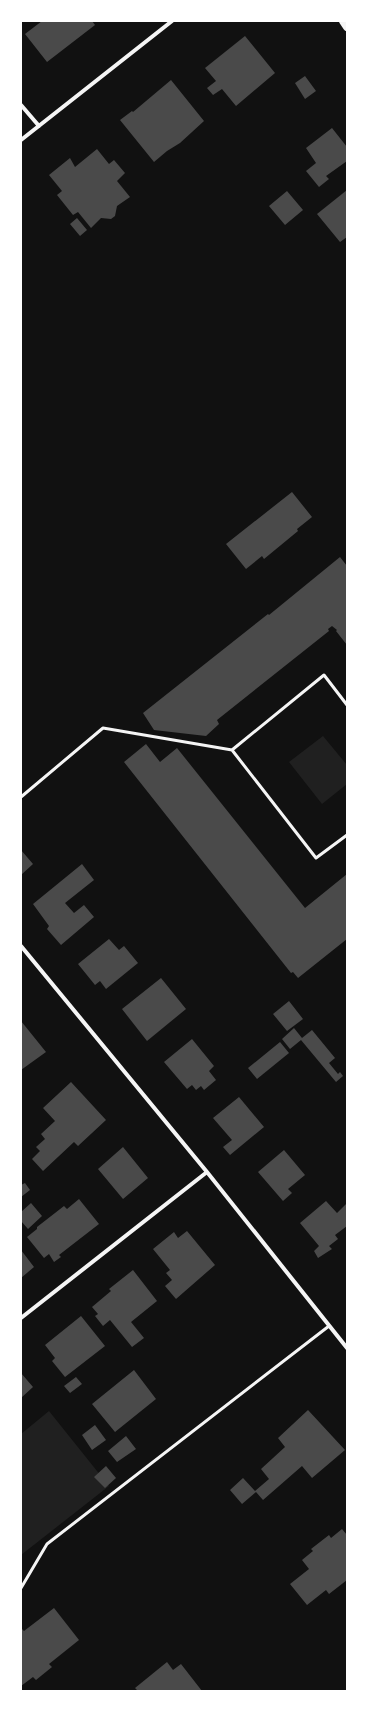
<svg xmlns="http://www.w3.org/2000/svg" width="368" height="1712" viewBox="0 0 368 1712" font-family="'PT Sans Narrow',sans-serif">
  <rect width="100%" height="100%" fill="#111"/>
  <path fill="#202020" d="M323,736L347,765V784L322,804L289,762Z
    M49,1411L109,1486L21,1555V1434Z"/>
  <path fill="#4a4a4a" d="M42,21H92L95,25L47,62L25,34Z
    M245,36L275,73L236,106L222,89L213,95L207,88L216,81L205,68Z
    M305,76L316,91L305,99L295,83Z
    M171,80L204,121L180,143L167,151L154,162L120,120L132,111L133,112Z
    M332,128L347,147V161L326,176L329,179L319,187L306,171L316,163L306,148Z
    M97,149L109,164L114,160L125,173L117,181L130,197L117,206L115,216L111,219L101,218L91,228L78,212L73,215L57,195L62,191L49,175L70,158L75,167Z
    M347,190V237L340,242L317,214Z
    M287,191L303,210L285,225L269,206Z
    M77,218L87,230L80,236L70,224Z
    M292,492L312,517L297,529L298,531L264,559L262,556L246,569L226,544Z
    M340,557L347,566V645L336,631L337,630L332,626L328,629L329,631L217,720L219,724L206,736L154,730L143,713L268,614L269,615Z
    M146,744L160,762L177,748L305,908L347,874V939L298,978L293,972L291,973L124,762Z
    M21,850L33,864L21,875Z
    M82,864L94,880L65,903L74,913L84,905L94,917L61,945L47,929L49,926L33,904Z
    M109,939L119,950L124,946L138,963L106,989L100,981L95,985L78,964Z
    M161,978L186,1009L147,1041L122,1009Z
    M289,1001L303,1019L287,1031L273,1014Z
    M21,1021L46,1052L21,1070Z
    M294,1028L302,1038L312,1030L335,1058L329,1063L338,1074L340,1072L343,1076L336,1082L301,1040L290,1049L282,1039Z
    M192,1039L214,1066L209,1071L216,1080L204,1090L201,1086L196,1090L192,1085L187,1089L164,1062Z
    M280,1042L289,1053L257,1079L248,1068Z
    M71,1082L106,1120L78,1146L74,1142L43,1171L32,1159L40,1151L36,1147L45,1139L41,1134L55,1121L43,1108Z
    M239,1097L264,1127L230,1155L223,1147L232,1140L213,1118Z
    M123,1147L148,1178L123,1199L98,1169Z
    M284,1150L305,1175L288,1189L292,1193L283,1201L258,1172Z
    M25,1183L30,1190L21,1197V1185Z
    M79,1199L99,1224L59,1255L61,1257L54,1262L49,1254L44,1258L27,1237L37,1229V1227L64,1206L67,1209Z
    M326,1201L337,1213L347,1203V1226L335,1235L338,1239L329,1246L332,1249L318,1258L314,1251L319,1246L300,1223Z
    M31,1203L42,1216L28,1229L21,1221V1212Z
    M187,1231L215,1265L176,1299L165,1286L172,1280L166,1273L170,1270L153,1249L174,1232L178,1238Z
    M21,1250L34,1267L21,1278Z
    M133,1270L157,1301L131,1322L144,1338L132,1347L110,1320L103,1326L95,1316L98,1314L92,1307L111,1291L109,1289Z
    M81,1316L105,1346L65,1377L52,1361L55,1358L45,1345Z
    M134,1370L156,1399L115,1432L92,1404Z
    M21,1373L33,1387L21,1398Z
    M76,1377L82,1384L70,1393L64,1386Z
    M308,1410L345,1450L312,1478L302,1466L263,1500L256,1492L242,1504L230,1490L243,1478L255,1491L269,1479L261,1469L285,1447L278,1438Z
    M95,1425L106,1440L92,1450L82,1435Z
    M126,1436L136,1449L117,1462L108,1451Z
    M106,1466L116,1478L105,1488L94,1477Z
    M342,1529L347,1535V1580L329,1594L326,1590L307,1605L290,1584L309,1569L302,1560L313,1551L311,1549L329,1535L331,1538Z
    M54,1608L79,1640L49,1664L52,1667L36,1680L33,1677L21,1686V1628L24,1631Z
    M167,1662L173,1670L181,1664L202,1691H138L135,1688Z"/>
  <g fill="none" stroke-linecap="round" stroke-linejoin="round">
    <path stroke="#f5f5f5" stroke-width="3" d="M347,705L324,675L232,750L316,858L347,835
      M21,797L103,728L232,750
      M21,1588L47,1544L329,1326"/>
    <path stroke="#f5f5f5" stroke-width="4" d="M21,105L39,126
      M21,140L172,21
      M21,946L207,1172L347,1348
      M21,1318L207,1172"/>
    <path stroke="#f5f5f5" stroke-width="8" d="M343,21L347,27"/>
  </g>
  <rect width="368" height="1712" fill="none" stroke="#ffffff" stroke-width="44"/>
</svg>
